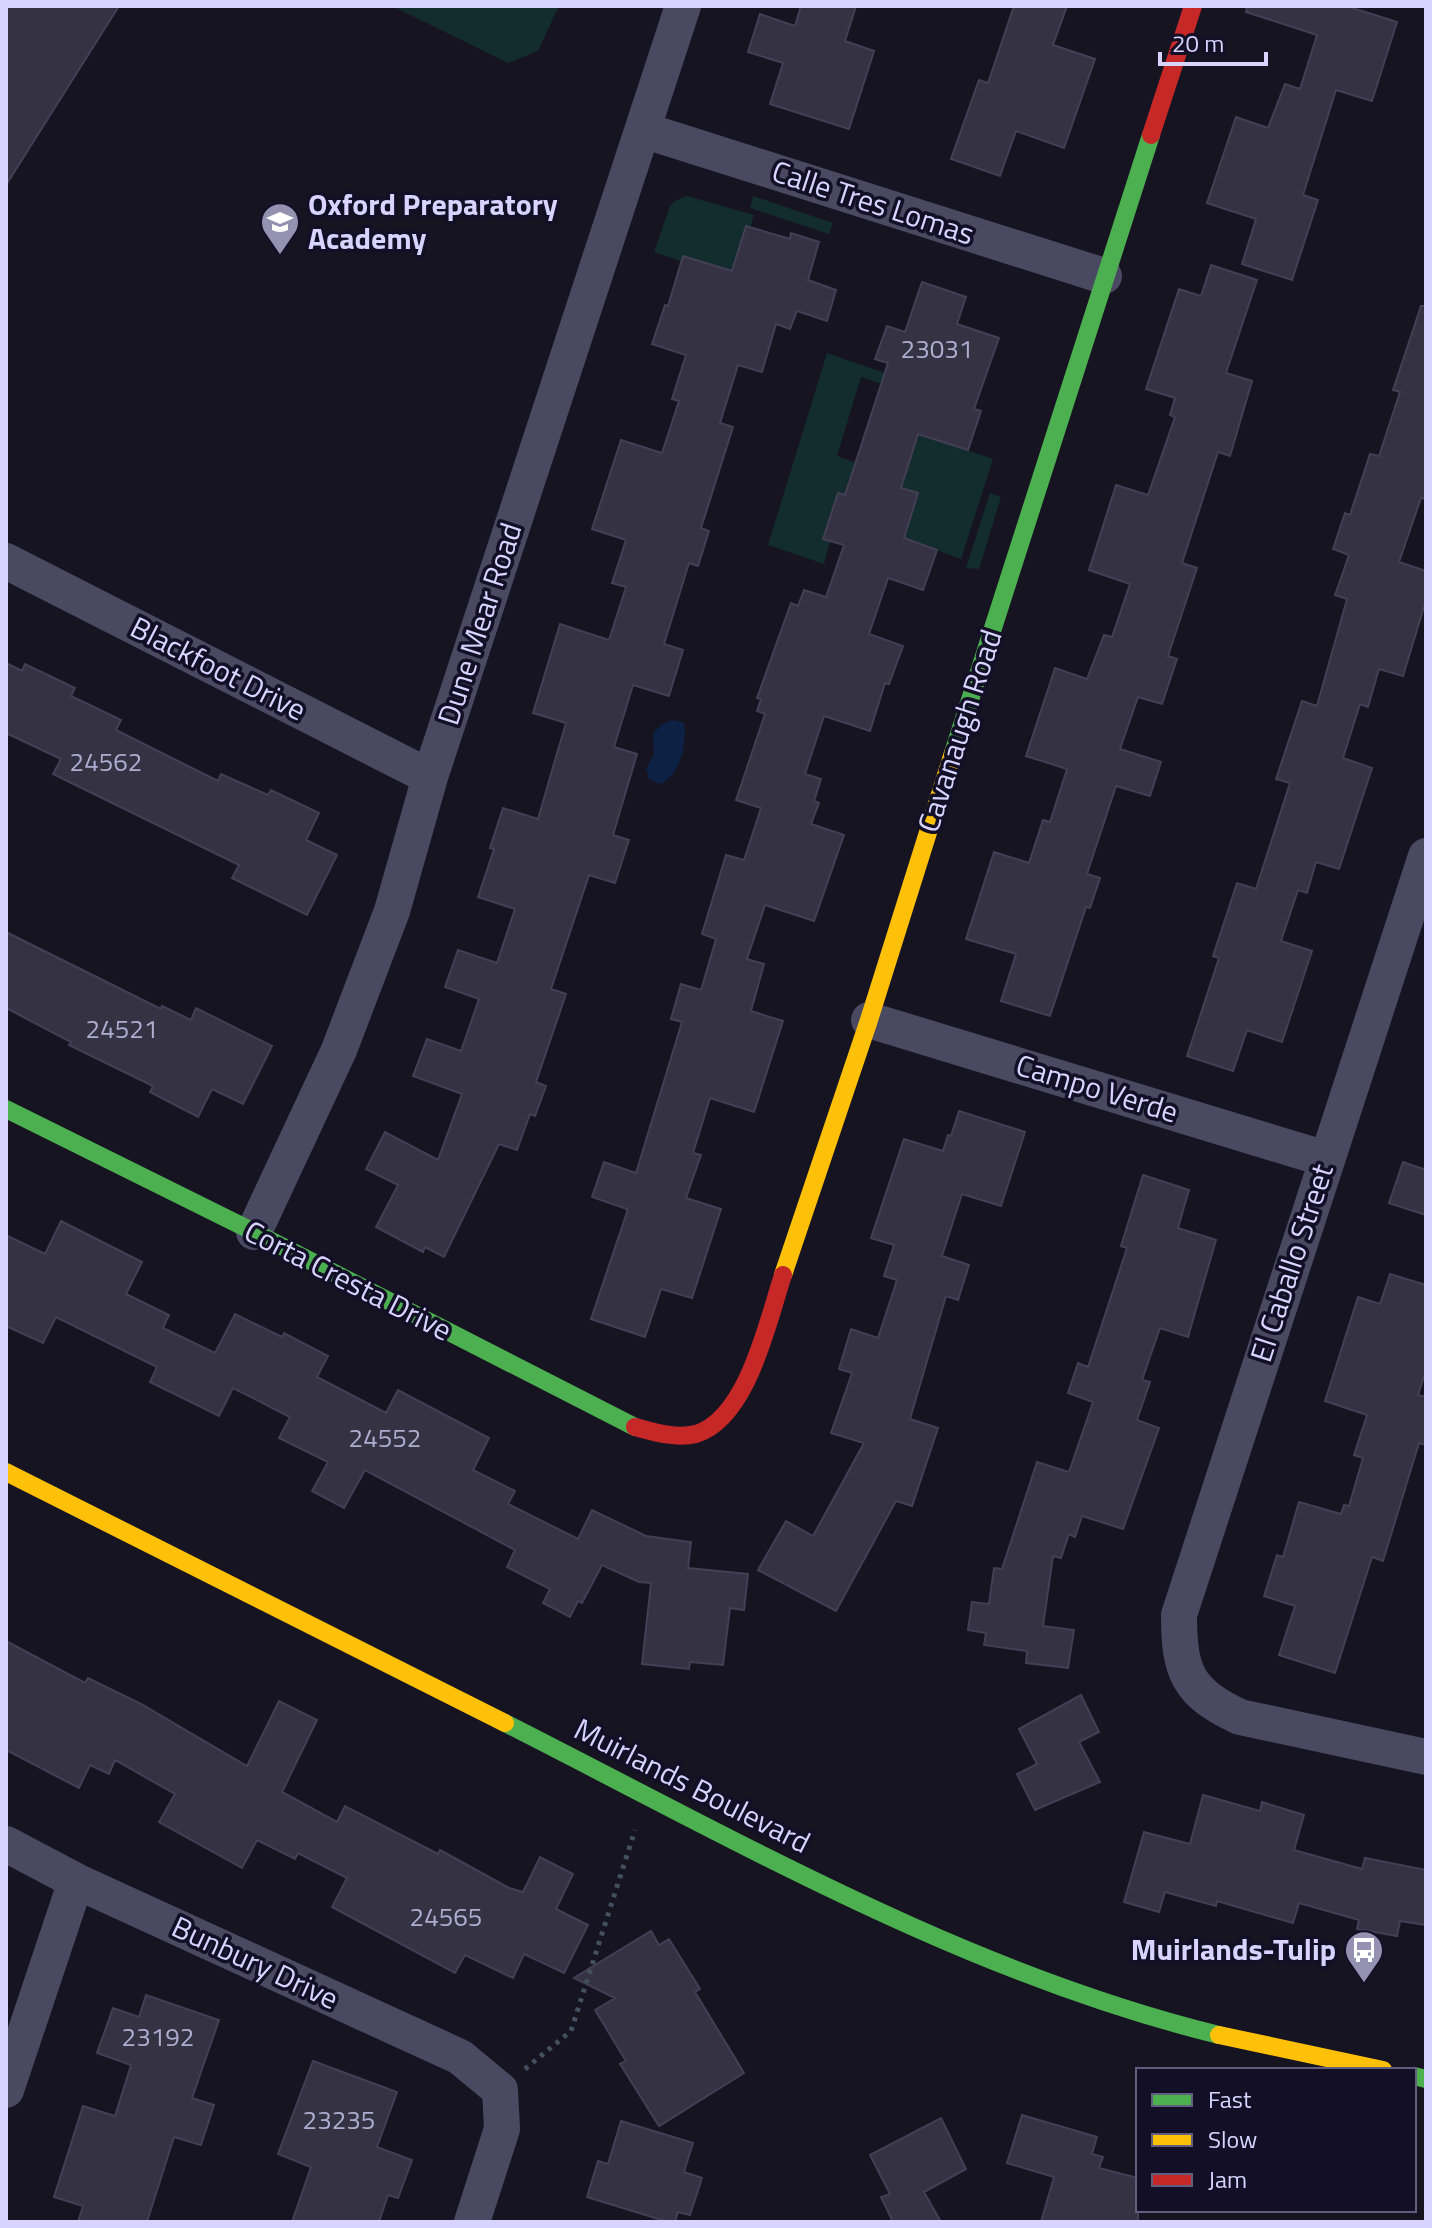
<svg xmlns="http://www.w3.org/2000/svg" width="1432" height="2228" viewBox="0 0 1432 2228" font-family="'Titillium Web',sans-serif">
  <rect width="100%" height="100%" fill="#161421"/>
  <path fill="#132c2d" d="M392,6H559L538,51L508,63Z
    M687,196L754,215L750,227L746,226L732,271L683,257L681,261L654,252L670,206L675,201Z
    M753,196L833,223L829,234L750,208Z
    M827,353L937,391L936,402L861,377L837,456L903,479L919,434L993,459L961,559L904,538L918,494L861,500L838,493L823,539L830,541L824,564L768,545Z
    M990,493L1001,497L979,569L966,568Z"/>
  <path fill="#0d2144" d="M674,720L684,723C687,744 681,776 659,784L649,779L646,769L654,754L653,733L664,723Z"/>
  <path fill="#343243" stroke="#433f54" stroke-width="2" d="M6,6H119L6,185Z
    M801,6H856L845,41L874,51L849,129L770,104L783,63L748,52L760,14L795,26Z
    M1014,6H1067L1053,45L1095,59L1064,148L1016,131L1000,176L951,159L979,80L988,83Z
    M1247,6H1346L1397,22L1372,101L1336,90L1303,195L1318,200L1292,280L1242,264L1256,219L1207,203L1236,117L1268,128L1285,84L1300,89L1317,35L1246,12Z
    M746,226L790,239L791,233L819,242L808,280L836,290L827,321L797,311L790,329L776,324L762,372L738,365L720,423L733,427L701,528L709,531L698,566L689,563L664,644L683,650L669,696L633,685L614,747L637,754L613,835L629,840L615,883L589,875L551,989L566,994L536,1082L546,1086L535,1116L530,1114L517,1150L499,1144L444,1257L425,1247L423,1252L376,1227L398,1185L366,1169L385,1132L438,1160L462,1094L413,1076L427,1039L461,1051L479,999L445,987L458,950L497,963L515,909L478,897L494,849L490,848L503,808L538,819L553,767L566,723L533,713L560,624L609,640L626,587L612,583L626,540L592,529L621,440L662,453L679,401L672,399L686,355L652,344L665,305L668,306L683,256L732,271Z
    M1211,265L1257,280L1226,373L1252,381L1230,456L1218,452L1182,563L1197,568L1168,656L1177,659L1162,704L1138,697L1120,749L1161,762L1150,796L1116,786L1087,874L1100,878L1090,908L1086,907L1050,1016L1001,1001L1016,954L966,939L994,852L1029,863L1043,820L1050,822L1067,769L1026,756L1055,668L1087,679L1104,635L1112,637L1130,584L1089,570L1116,485L1148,495L1175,417L1170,415L1175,398L1146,389L1179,289L1201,296Z
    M922,282L966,297L957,324L999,338L974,409L981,411L968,450L918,434L901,488L918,493L904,538L937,550L923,590L888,578L869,634L903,646L889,684L885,683L870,731L824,716L805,774L821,779L814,801L819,803L811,824L844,835L814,921L765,905L747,959L764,964L751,1011L783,1021L754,1112L710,1098L693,1153L701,1155L686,1198L721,1209L692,1298L661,1289L645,1337L591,1319L627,1212V1209L592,1197L604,1162L636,1173L682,1022L671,1019L681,984L701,990L716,939L702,934L726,855L744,860L761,808L736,800L765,714L757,711L761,699L757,698L791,603L798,606L804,590L826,597L844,545L823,539L838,493L845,495L888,363L875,359L887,326L905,332Z
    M1421,306H1426V499L1421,498L1399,562L1426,571V600L1403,676L1379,669L1368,707L1360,704L1343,758L1372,768L1339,869L1316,862L1307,893L1298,890L1281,941L1312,951L1282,1042L1247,1030L1233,1071L1187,1056L1219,958L1213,956L1237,883L1256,889L1290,783L1276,779L1302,701L1317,706L1347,599L1335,595L1349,555L1333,549L1345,513L1350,515L1370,454L1379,456L1400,392L1393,390Z
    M6,663L22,671L25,664L75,688L71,696L121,720L116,730L218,781L221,774L268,795L271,790L319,813L306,840L337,855L307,915L232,878L239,865L53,774L61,759L6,733Z
    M6,932L161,1009L162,1006L191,1020L196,1008L272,1046L243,1104L212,1089L198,1117L150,1092L153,1086L69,1045L71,1042L6,1008Z
    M959,1111L1025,1132L1001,1206L962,1194L942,1256L969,1265L958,1300L946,1296L910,1419L938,1428L912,1506L896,1501L836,1611L758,1570L786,1521L813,1536L864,1443L831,1433L852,1373L839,1369L851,1329L878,1338L897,1280L884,1276L894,1245L871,1238L904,1139L943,1151L948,1135L951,1136Z
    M1403,1162L1426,1170V1215L1389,1203Z
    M1143,1175L1189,1190L1178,1228L1216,1240L1188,1337L1160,1328L1142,1380L1150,1382L1137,1420L1159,1428L1123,1529L1082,1516L1075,1537L1069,1534L1061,1558L1053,1556L1043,1626L1074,1630L1068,1668L1026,1663L1027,1651L984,1645L986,1633L968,1630L972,1602L989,1604L994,1568L1002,1569L1037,1462L1069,1472L1093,1402L1068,1393L1078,1363L1088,1367L1127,1248L1121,1246Z
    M61,1221L142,1262L126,1294L169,1315L163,1328L215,1353L235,1314L282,1337L284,1333L328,1356L317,1377L386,1413L398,1390L489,1438L473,1470L515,1491L508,1504L578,1539L592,1510L646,1536L691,1542L688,1568L748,1574L744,1610L730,1608L723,1665L690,1662L689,1669L642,1664L651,1583L639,1582L602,1565L582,1603L578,1601L570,1617L543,1603L550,1589L507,1567L515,1550L365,1470L344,1508L312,1491L328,1462L279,1438L290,1417L233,1388L219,1416L150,1382L157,1367L56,1317L43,1343L6,1326V1235L45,1254Z
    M1390,1274L1426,1285V1370L1418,1395L1426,1397V1445L1419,1443L1383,1561L1372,1557L1335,1673L1279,1655L1295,1606L1264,1596L1277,1555L1283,1557L1299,1502L1341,1514L1344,1505L1349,1506L1363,1458L1354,1455L1367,1415L1325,1401L1358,1297L1380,1304Z
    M6,1641L85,1683L88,1678L141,1704L247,1766L279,1701L317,1720L282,1792L337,1822L345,1806L438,1854L440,1850L509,1888L523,1892L540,1857L573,1874L556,1909L588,1925L564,1973L524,1954L513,1978L465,1955L455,1973L332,1907L347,1878L298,1853L295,1859L257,1840L242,1868L159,1822L175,1794L115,1760L109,1774L90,1765L79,1788L6,1750Z
    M1081,1695L1099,1732L1079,1742L1100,1782L1035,1810L1017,1774L1037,1764L1019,1729Z
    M1203,1795L1260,1811L1262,1802L1304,1815L1294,1850L1362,1869L1365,1858L1426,1870V1925L1400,1921L1397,1936L1357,1929L1359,1920L1299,1903L1293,1923L1217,1901L1216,1906L1165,1892L1159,1912L1124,1902L1144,1832L1190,1844Z
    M651,1931L659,1945L669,1939L700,1989L695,1992L744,2073L659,2126L620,2064L626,2061L595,2010L615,1998L574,1978Z
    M146,1995L219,2020L192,2098L214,2105L201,2145L174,2137L147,2222H78L83,2206L54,2197L83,2106L115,2116L131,2065L97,2053L113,2008L139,2017Z
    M313,2061L397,2092L377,2147L412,2160L398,2198L388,2195L379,2222H292L311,2167L278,2154Z
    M1022,2115L1097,2137L1092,2154L1103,2157L1099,2168L1138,2178V2222H1041L1054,2177L1007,2163Z
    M941,2118L966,2169L924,2192L941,2222H893L881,2197L890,2194L870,2155Z
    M621,2121L693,2143L684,2172L702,2178L690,2215L678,2212L675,2222H668L587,2197L598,2161L608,2164Z"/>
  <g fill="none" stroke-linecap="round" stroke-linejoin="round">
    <path stroke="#44505f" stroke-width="5" stroke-dasharray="4 6" stroke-linecap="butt" d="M525,2069L571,2031L635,1830"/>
    <path stroke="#4a4962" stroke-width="36" d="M643,130L1104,276
      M6,561L430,777
      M1426,856L1179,1615C1179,1671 1187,1693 1240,1717L1426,1757
      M869,1020L1326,1159
      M254,1232L339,1050L392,911L430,777L683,6
      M6,1844L76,1881L460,2057L500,2090L502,2129L472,2222
      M6,2090L76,1881"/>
    <path stroke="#4caf50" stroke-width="18" d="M953,753L1151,135
      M6,1109L254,1232L635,1427
      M505,1723C736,1840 966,1973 1219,2035
      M1414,2076L1426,2079"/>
    <path stroke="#ffc107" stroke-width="18" d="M783,1275L869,1020L953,753
      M6,1472L505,1723
      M1219,2035L1383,2070"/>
    <path stroke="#c62828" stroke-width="18" d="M1151,135L1193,6
      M635,1427C654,1432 676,1439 696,1434C748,1418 768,1320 783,1275"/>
  </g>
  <defs>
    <symbol id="school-pin" viewBox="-11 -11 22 30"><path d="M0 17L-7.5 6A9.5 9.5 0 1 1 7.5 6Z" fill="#9591b1" stroke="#130f26"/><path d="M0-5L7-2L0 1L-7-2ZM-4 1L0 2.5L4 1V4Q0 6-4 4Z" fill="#fff"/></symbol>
    <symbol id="bus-pin" viewBox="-11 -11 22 30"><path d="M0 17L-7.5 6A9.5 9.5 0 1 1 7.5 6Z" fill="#9591b1" stroke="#130f26"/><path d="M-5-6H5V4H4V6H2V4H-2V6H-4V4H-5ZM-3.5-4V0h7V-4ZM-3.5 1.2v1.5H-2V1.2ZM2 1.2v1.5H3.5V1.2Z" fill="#fff"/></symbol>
  </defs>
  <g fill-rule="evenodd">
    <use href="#school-pin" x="258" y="200" width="44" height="60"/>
    <use href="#bus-pin" x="1342" y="1928" width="44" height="60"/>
  </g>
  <g text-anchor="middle" stroke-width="7" stroke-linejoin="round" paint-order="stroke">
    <g font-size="26" fill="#b0acd0">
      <text x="937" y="358">23031</text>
      <text x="106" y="771">24562</text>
      <text x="122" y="1038">24521</text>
      <text x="385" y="1447">24552</text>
      <text x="446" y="1926">24565</text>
      <text x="158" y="2046">23192</text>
      <text x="339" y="2129">23235</text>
    </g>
    <g font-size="30" fill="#d9d4ff" stroke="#130f26">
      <text transform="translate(873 203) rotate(18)" y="10">Calle Tres Lomas</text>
      <text transform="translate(480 624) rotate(-72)" y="10">Dune Mear Road</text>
      <text transform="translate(218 669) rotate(27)" y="10">Blackfoot Drive</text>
      <text transform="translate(960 731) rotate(-72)" y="10">Cavanaugh Road</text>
      <text transform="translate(1097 1089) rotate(17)" y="10">Campo Verde</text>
      <text transform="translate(1292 1263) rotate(-72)" y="10">El Caballo Street</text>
      <text transform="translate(348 1281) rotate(27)" y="10">Corta Cresta Drive</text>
      <text transform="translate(692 1786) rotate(27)" y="10">Muirlands Boulevard</text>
      <text transform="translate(255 1963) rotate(25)" y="10">Bunbury Drive</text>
    </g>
    <g font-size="30" font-weight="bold" fill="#d9d4ff" stroke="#130f26" text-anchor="start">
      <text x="308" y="215">Oxford Preparatory<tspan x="308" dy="34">Academy</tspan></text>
      <text x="1336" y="1960" text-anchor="end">Muirlands-Tulip</text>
    </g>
  </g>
  <rect width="1432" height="2228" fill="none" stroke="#d9d4ff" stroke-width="16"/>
  <rect x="1136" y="2068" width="280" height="144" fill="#130f26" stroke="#625e7d" stroke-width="2"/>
  <rect x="1152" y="2094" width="40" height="12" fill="#4caf50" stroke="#625e7d" stroke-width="2"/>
  <text x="1208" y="2108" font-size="24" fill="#d9d4ff">Fast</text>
  <rect x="1152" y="2134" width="40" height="12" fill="#ffc107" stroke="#625e7d" stroke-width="2"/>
  <text x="1208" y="2148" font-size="24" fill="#d9d4ff">Slow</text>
  <rect x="1152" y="2174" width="40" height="12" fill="#c62828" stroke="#625e7d" stroke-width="2"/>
  <text x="1208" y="2188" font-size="24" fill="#d9d4ff">Jam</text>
  <path d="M1160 52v12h106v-12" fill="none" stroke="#d9d4ff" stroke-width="4"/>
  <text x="1172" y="52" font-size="24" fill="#d9d4ff" stroke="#130f26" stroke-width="6" paint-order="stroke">20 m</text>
</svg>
